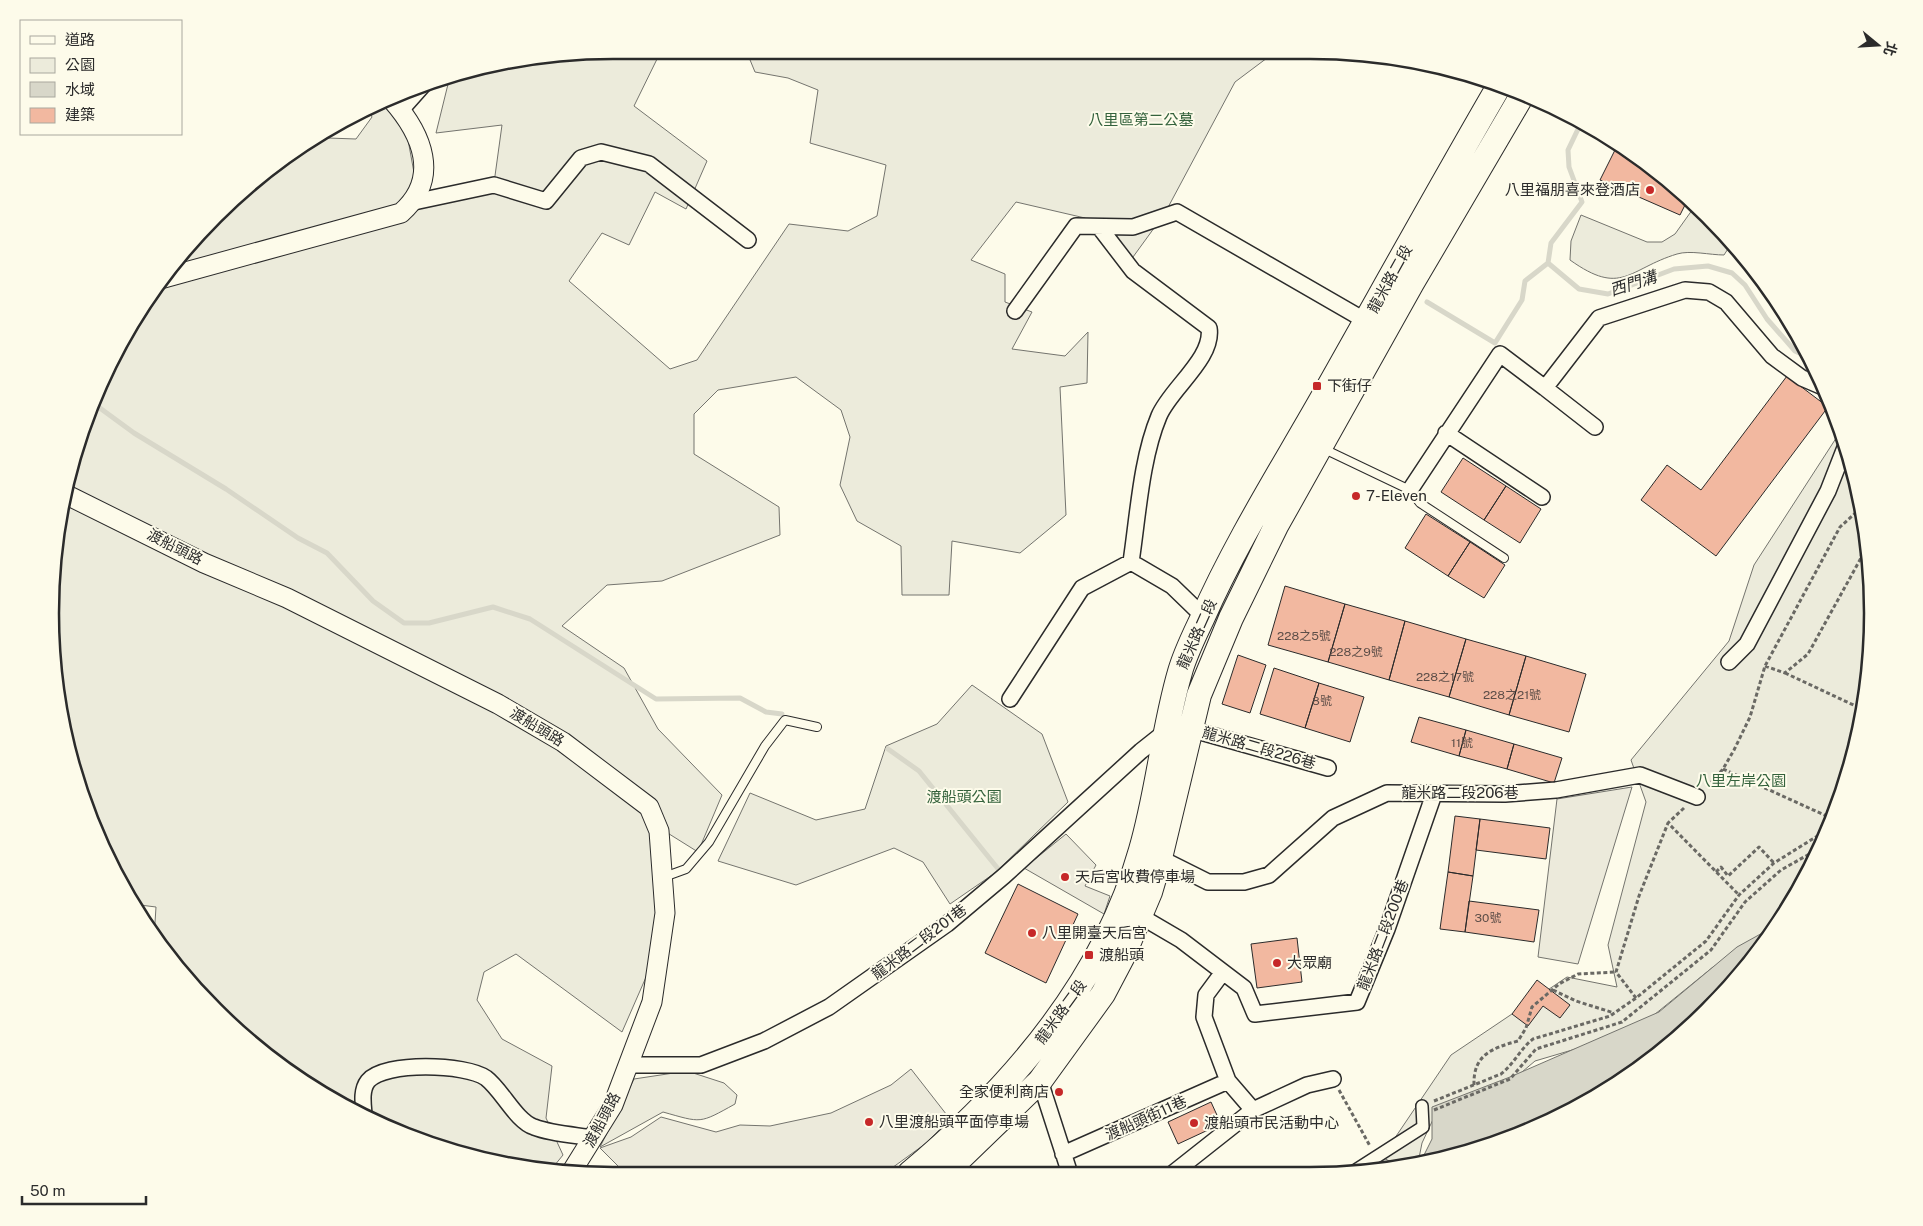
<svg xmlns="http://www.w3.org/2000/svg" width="1923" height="1226" viewBox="0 0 1923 1226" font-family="'Public Sans','Noto Sans TC',sans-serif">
  <rect width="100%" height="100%" fill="#fdfbea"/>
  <path fill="#ecebdb" stroke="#74746e" d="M539,55H659L634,106L707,161L686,209L655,192L629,245L602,233L569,281L670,369L697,360L789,224L848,231L877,216L886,165L810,143L818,90L788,78L755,72L748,55H1271L1235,82L1165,213L1133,257L1085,218L1016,202L971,260L1005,274V302L1032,312L1012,349L1065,356L1088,332L1087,383L1060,387L1066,515L1020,553L952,541L949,595H902L901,546L857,521L840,485L850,437L841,410L796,377L718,390L694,414V454L779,507L780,535L662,581L607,585L562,626L624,668L658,729L722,795L698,852L650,822L660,887L657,952L622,1032L516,954L484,972L477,1000L502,1039L552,1066L546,1118L563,1155L550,1171H540L398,1133L270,1059L190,984L154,938L156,907L132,904L108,862L69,759L55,686L51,576L80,432L125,332L166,270L215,215L300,145L328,131V138L356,139L372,117L369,111L400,96L419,200L494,183L502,125L436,133L450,76Z
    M1695,206L1733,241L1724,255C1710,255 1690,250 1677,254C1628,269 1622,297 1570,260L1571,241L1581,215L1647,242H1662L1675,234Z
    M1842,429L1868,540L1872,650L1854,759L1815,862L1772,931L1713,967L1633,1032L1535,1061L1490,1099L1437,1111L1422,1143L1418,1163L1398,1166L1382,1157L1451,1055L1567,977L1617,987L1608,945L1646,802L1631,760L1729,641L1754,565Z
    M972,685L1042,734L1068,802L995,873L950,904L923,862L894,848L796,885L718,861L750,793L816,820L865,809L886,746L937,724Z
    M687,1071L724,1083L737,1095L735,1104C699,1124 702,1123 663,1112L600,1147L634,1079Z"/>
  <path fill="#eceadb" stroke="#74746e" d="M1632,787L1578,964L1538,957L1557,799Z
    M1066,834L1096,865L1085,886L1110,896L1104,914L1024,868Z
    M911,1069L950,1119L925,1144L885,1173L624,1172L600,1148L631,1137L661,1117L716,1132L740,1125L770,1126L831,1113L891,1085Z"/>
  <path fill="#d8d7c9" stroke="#74746e" d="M1775,926L1756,956L1681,1036L1559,1118L1456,1157L1420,1163L1432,1139V1107L1510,1077L1659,1012L1737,947Z"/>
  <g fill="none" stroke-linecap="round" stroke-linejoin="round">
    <path stroke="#d8d7c9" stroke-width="5" d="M1580,125L1568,150L1569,167L1582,202L1551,243L1548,263L1579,289L1608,294L1674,269L1708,266L1732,273L1745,285L1767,319L1795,351L1810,358
      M1427,302L1495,343L1522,300L1525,281L1548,263
      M93,403L134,433L226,489L298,538L327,553L373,601L404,623H429L493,607L530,619L656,699L740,698L766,712L782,714
      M888,749L919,771L999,870"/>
  </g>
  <path fill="#f2b8a0" stroke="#2b2b2b" d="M1617,146L1653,167L1688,199L1680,215L1600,180Z
    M1787,376L1828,407L1716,556L1641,500L1667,465L1701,490Z
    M1463,458L1506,486L1484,520L1441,492Z
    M1506,486L1541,509L1520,543L1484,520Z
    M1426,514L1470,542L1448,576L1405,548Z
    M1470,542L1505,565L1484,598L1448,576Z
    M1285,586L1345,604L1328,662L1268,645Z
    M1345,604L1405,621L1389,680L1328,662Z
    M1405,621L1466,639L1449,697L1389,680Z
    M1466,639L1526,656L1509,715L1449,697Z
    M1238,655L1266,665L1250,713L1222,704Z
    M1526,656L1586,674L1569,732L1509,715Z
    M1274,668L1319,683L1305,728L1260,714Z
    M1319,683L1364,697L1350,742L1305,728Z
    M1419,717L1466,730L1459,756L1411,742Z
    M1466,730L1514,744L1507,769L1459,756Z
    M1514,744L1562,758L1554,783L1507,769Z
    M1455,816L1480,819L1473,876L1448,872Z
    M1480,819L1550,828L1546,859L1476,850Z
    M1448,872L1473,876L1465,932L1440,929Z
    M1018,884L1078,914L1046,983L985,953Z
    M1469,901L1539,910L1534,942L1465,932Z
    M1297,938L1302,982L1257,988L1251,944Z
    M1537,980L1570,1005L1560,1018L1543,1006L1528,1026L1512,1014Z
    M1211,1102L1221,1124L1178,1144L1168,1122Z"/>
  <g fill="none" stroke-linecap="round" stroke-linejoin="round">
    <defs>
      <path id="service" d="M1322,448L1410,490L1420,503L1504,558
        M664,877L686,869L709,842L765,746L785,720L817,727"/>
      <path id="pedestrian" d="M1348,1175L1423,1127L1422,1106"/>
      <path id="minor" d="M401,110L425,83
        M414,202L494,185L546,201L581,158L601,152L649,164L748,240
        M1100,228L1133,271L1209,328C1214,358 1170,389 1159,416C1141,459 1138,516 1131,562L1172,586L1203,616
        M1015,311L1076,226L1133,227L1177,212L1366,321
        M1545,388L1595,427
        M1446,433L1542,497
        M1410,490L1500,354L1545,388L1599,318L1685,290L1709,292L1726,302L1772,356L1802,378L1823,387
        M1729,662L1747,644L1828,491L1846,445
        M1010,699L1082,588L1131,562
        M1190,729L1328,768
        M1160,858L1208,882H1244L1269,875L1333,818L1387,793L1505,794L1556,790L1640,775L1697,797
        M1140,916L1181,940L1244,988L1255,1014L1357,1002L1387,929L1434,794
        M1223,972L1206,995L1204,1017L1228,1081L1253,1110
        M628,1065H701L764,1041L829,1007L947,924L1004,876L1141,751L1165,732
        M1040,1081L1070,1174
        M364,1114C363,1103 361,1090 368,1081C385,1061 466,1064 486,1078C502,1090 516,1121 534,1127C552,1134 575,1135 594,1138
        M1063,1154L1228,1081
        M1172,1174L1253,1110L1307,1085L1333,1079"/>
      <path id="tertiary" d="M160,279L401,213C441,178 422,134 392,100
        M67,495L204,563L287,598L498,704L563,742L649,807L659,831L665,913L652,1002L613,1105L572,1171"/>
      <path id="primary" d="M910,1173C1013,1087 1104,981 1141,850C1158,792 1163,730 1180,672C1185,654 1194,636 1202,619C1234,546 1279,474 1319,404C1379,298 1438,191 1499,86
        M945,1173L1040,1081L1103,994L1123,956L1150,892L1160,858L1199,695L1231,618L1276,526L1412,283L1524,92"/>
    </defs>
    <use href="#service" stroke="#2b2b2b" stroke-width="10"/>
    <use href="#pedestrian" stroke="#2b2b2b" stroke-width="14"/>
    <use href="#minor" stroke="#2b2b2b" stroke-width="18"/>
    <use href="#tertiary" stroke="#2b2b2b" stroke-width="21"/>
    <use href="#primary" stroke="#2b2b2b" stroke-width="26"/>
    <path stroke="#6a6964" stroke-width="3" stroke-dasharray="4 2.5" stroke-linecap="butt" d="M1870,652L1872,649
      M1765,666L1785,673L1808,654L1861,558L1864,533L1860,506
      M1785,673L1862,709
      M1723,769L1831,818
      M1707,787L1723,769L1734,750L1750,717L1765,666L1840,527L1861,508
      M1684,808L1668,823L1739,895
      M1716,872L1721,867L1728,876L1759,847L1774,863
      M1553,990L1576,1001L1614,1013
      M1636,998L1616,972L1639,896L1668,823
      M1474,1085C1473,1055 1492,1048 1518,1041L1526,1028L1532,1007L1559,984L1578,974L1616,972
      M1339,1090L1370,1146
      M1434,1101L1501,1074C1514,1064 1520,1049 1533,1039L1610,1016L1636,998L1706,941L1739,895L1774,863L1819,835L1833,815
      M1434,1110L1510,1079L1536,1049L1622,1022L1711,950L1745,902L1781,870L1820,848"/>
    <use href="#service" stroke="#fdfbea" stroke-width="8"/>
    <use href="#pedestrian" stroke="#fdfbea" stroke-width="11"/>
    <use href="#minor" stroke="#fdfbea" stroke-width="15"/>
    <use href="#tertiary" stroke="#fdfbea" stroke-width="19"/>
    <use href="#primary" stroke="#fdfbea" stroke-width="24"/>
  </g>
  <g fill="#c62828" stroke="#fdfbea" stroke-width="2">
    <circle cx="1650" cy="190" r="5"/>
    <rect x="1312" y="381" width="10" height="10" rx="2.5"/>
    <circle cx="1356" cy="496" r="5"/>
    <circle cx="1065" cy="877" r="5"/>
    <circle cx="1032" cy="933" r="5"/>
    <rect x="1084" y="950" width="10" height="10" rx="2.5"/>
    <circle cx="1277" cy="963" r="5"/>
    <circle cx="1059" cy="1092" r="5"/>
    <circle cx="869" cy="1122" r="5"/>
    <circle cx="1194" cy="1123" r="5"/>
  </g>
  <g text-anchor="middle" stroke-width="4" stroke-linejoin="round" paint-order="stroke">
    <g font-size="12" fill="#5d4e48">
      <text x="1304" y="640">228之5號</text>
      <text x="1356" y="656">228之9號</text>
      <text x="1445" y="681">228之17號</text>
      <text x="1512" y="699">228之21號</text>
      <text x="1322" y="705">8號</text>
      <text x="1462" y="747">11號</text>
      <text x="1488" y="922">30號</text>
    </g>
    <g font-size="15" fill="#34623c" stroke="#fdfbea">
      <text x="1141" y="125">八里區第二公墓</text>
      <text x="1741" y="786">八里左岸公園</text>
      <text x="964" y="802">渡船頭公園</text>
    </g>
    <g font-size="15" fill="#2b2b2b" stroke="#fdfbea" text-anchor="start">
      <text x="1640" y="195" text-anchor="end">八里福朋喜來登酒店</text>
      <text x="1327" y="391">下街仔</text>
      <text x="1366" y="501">7-Eleven</text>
      <text x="1075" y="882">天后宮收費停車場</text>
      <text x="1042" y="938">八里開臺天后宮</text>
      <text x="1099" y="960">渡船頭</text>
      <text x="1287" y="968">大眾廟</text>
      <text x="1049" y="1097" text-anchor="end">全家便利商店</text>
      <text x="879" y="1127">八里渡船頭平面停車場</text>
      <text x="1204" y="1128">渡船頭市民活動中心</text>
    </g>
    <g font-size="15" fill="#2b2b2b" stroke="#fdfbea">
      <text transform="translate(1390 279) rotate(-61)" y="5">龍米路二段</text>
      <text transform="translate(175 547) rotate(27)" y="5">渡船頭路</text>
      <text transform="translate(1197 634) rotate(-66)" y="5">龍米路二段</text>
      <text transform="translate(537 727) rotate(31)" y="5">渡船頭路</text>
      <text transform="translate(1259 748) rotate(16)" y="5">龍米路二段226巷</text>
      <text x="1460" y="798">龍米路二段206巷</text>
      <text transform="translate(1383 935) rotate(-69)" y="5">龍米路二段200巷</text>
      <text transform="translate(919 942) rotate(-37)" y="5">龍米路二段201巷</text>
      <text transform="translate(1061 1012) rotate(-54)" y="5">龍米路二段</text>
      <text transform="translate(1146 1118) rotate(-24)" y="5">渡船頭街11巷</text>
      <text transform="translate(602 1120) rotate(-62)" y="5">渡船頭路</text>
    </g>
    <g font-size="16" font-style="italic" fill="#2b2b2b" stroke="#fdfbea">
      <text transform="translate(1633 283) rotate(-18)" y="6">西門溝</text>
    </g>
  </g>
  <path d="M0 0H1923V1226H0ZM613 59H1310A554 554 0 0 1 1864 613V613A554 554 0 0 1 1310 1167H613A554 554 0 0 1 59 613V613A554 554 0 0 1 613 59Z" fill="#fdfbea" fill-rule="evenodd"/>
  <path fill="none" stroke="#2b2b2b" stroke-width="2.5" d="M613 59H1310A554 554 0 0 1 1864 613V613A554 554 0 0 1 1310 1167H613A554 554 0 0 1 59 613V613A554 554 0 0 1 613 59Z"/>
  <rect x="20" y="20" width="162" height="115" fill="#fdfbea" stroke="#a9a89e"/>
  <rect x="30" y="36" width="25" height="8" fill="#fdfbea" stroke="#a9a89e"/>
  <text x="65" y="45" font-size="15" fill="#2b2b2b">道路</text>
  <rect x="30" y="58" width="25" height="15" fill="#ecebdb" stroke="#a9a89e"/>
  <text x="65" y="70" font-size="15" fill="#2b2b2b">公園</text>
  <rect x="30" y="82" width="25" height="15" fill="#d8d7c9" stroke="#a9a89e"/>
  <text x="65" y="95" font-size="15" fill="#2b2b2b">水域</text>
  <rect x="30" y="108" width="25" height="15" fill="#f2b8a0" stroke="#a9a89e"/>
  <text x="65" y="120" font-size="15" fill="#2b2b2b">建築</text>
  <g transform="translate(1878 45) rotate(108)" stroke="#fdfbea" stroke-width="4" paint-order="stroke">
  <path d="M0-4L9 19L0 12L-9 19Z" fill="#2b2b2b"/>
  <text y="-8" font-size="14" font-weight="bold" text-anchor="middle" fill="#2b2b2b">北</text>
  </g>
  <path d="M22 1196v8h124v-8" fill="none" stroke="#2b2b2b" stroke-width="2.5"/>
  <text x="30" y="1196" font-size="15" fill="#2b2b2b" stroke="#fdfbea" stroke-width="4" paint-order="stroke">50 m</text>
</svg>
